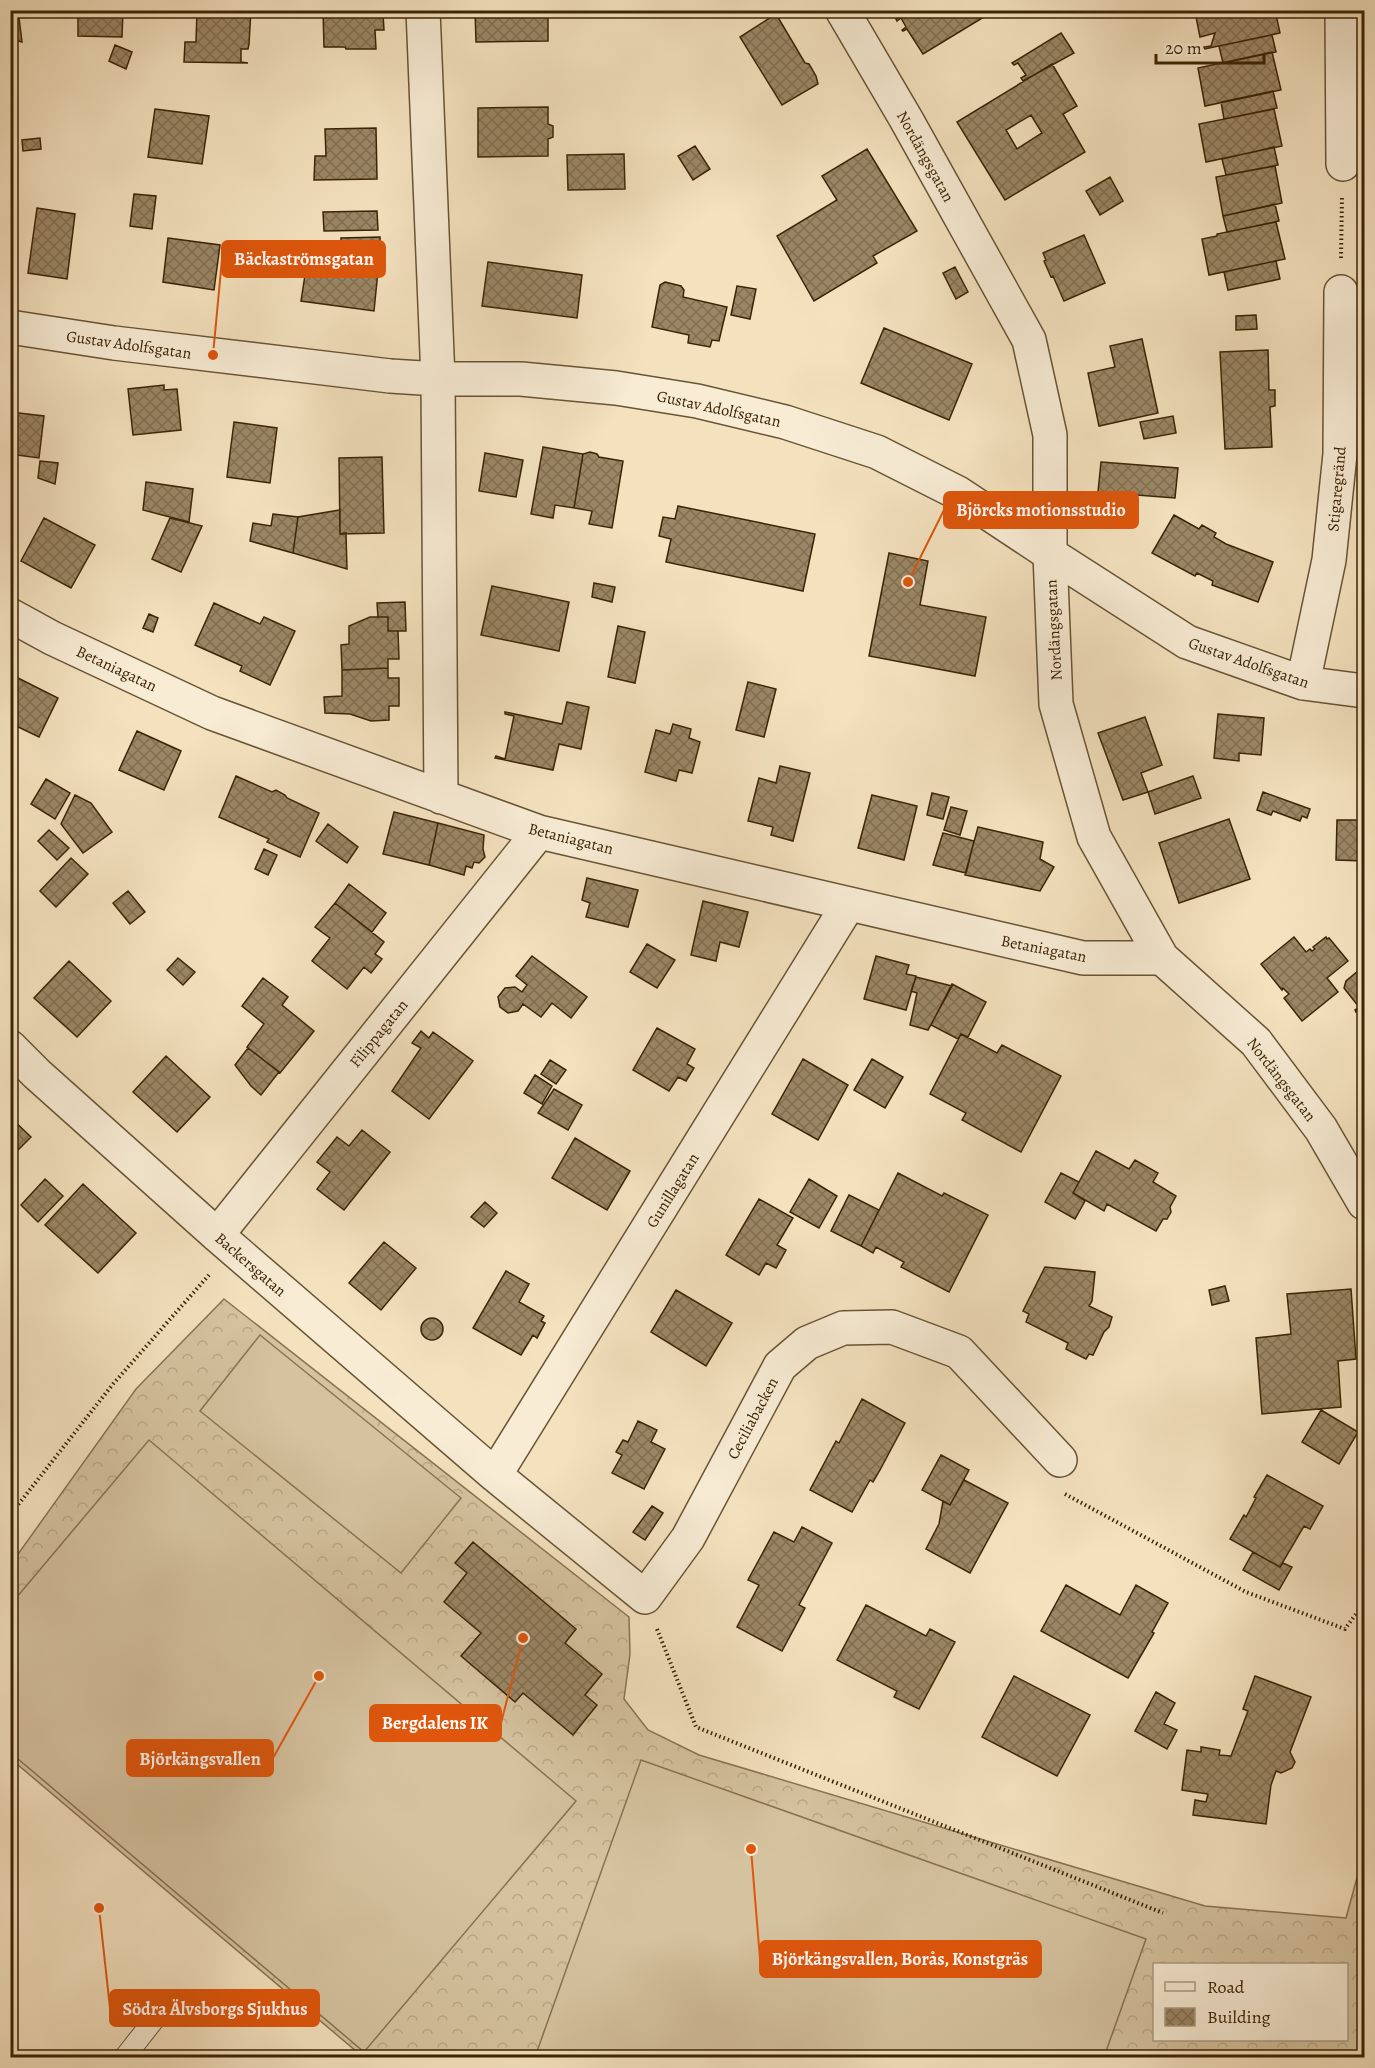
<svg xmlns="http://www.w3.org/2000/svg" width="1375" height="2068" viewBox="0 0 1375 2068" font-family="Alegreya,serif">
  <defs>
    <pattern id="forest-crowns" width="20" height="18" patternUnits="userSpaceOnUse" patternTransform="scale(1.5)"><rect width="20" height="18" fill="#d5c29f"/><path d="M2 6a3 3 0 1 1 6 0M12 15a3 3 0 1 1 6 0" fill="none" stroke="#b8a787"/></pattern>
    <pattern id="building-cross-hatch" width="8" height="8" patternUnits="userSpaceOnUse" patternTransform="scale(1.5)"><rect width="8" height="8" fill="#9b8766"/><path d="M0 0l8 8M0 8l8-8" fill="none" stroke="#806e52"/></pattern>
  </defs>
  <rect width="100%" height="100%" fill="#f4e2bf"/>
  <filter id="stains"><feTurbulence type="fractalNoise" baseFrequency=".00333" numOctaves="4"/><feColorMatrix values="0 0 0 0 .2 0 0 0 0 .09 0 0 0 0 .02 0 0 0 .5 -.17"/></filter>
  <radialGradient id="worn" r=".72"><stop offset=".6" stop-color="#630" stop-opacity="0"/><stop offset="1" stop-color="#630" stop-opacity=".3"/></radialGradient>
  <path fill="url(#forest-crowns)" stroke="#887352" stroke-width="1.5" fill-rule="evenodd" d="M224,1299L629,1617L630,1654L624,1699L648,1730L699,1755L1205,1906L1346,1918L1364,1852V2057H363L11,1759V1564L136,1389ZM1154,1964H1346V2040H1154Z"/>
  <path fill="#d5c29f" stroke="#887352" stroke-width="1.5" d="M260,1335L461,1498L401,1573L200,1411Z
    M149,1440L576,1801L364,2052L11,1753V1604Z
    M641,1760L1146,1939L1104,2057H535Z"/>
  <path fill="url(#building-cross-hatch)" stroke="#3b2405" stroke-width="1.5" fill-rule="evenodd" d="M10,10H18L22,42L10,39Z
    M78,10H123L122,37L78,36Z
    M197,10H251L249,44L248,49H241V62L248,63L184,62L185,42H196Z
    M323,10H375V14H383L384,30H375L376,49H346L345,47H324Z
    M475,10H548V41L476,42Z
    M896,10H977L981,17H984L923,54L907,29L903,31L902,30L906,27L901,18L897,21L896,19L900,17Z
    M1200,10H1275L1280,33L1205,49L1204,47L1211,46L1215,33L1200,37L1195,12Z
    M776,14L805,63L809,64L816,76L818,84L782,105L740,37Z
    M1061,33L1074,53L1023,81L1021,78L1026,75L1018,63L1014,65L1012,63Z
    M1272,35L1276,52L1223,63L1219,46Z
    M115,45L132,52L126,69L109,61Z
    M1272,52L1281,90L1205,106L1198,68Z
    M1052,64L1077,106L1063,114L1085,152L1005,200L957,122ZM1031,115L1042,133L1017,149L1006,130Z
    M1273,91L1277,108L1224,119L1221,102Z
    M548,107V124L553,126V137L548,139V156L478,157V108Z
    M155,109L209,116L202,164L148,157Z
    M1274,109L1282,146L1206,162L1199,124Z
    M376,128L377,179L314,180L315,156H326L325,129Z
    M40,138L41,149L23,151L22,140Z
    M695,146L710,169L693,180L678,156Z
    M1274,147L1278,165L1226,175L1222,159Z
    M867,149L917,231L873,256L877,263L814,301L777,236L837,200L822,176Z
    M624,154L625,189L568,190L567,155Z
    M1275,166L1282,203L1223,216L1216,177Z
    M1110,177L1123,201L1100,215L1086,191Z
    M134,194L156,196L152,229L130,226Z
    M1275,204L1279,221L1227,232L1223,216Z
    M37,208L75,214L67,279L28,273Z
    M377,211L378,230L324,231L323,212Z
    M1276,222L1285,259L1209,275L1202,239L1217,236V234Z
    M1084,235L1105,283L1064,301L1053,276L1051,277L1044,261L1046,260L1043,253Z
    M380,237V257L341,258V238Z
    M168,238L220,245L214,290L163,282Z
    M1276,261L1280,279L1228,290L1224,272Z
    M307,262L378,271L374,311L301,301Z
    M488,262L582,275L577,318L482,306Z
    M955,267L968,292L956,299L943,273Z
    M665,282L681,286L684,290L683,297L727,307L719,341L712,340L710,347L688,343L689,335L652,327L660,285Z
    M737,286L756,289L750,319L731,315Z
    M1256,315L1257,329L1236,330V316Z
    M884,328L972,364L949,420L861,383Z
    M1142,339L1158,413L1099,426L1088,373L1115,367L1110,346Z
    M1268,350L1269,390H1275V406L1270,407L1272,447L1225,449L1220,352Z
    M164,385V390L177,389L181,430L133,435L128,389Z
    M10,412L44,416L39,458L10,454Z
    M1173,416L1176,433L1144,439L1140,422Z
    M234,422L277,428L270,483L227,477Z
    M543,447L583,454L574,508L555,505L553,518L531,514Z
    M590,452L597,454L599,457L623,461L612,528L589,524L592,511L574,508L583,454Z
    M485,453L523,460L516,497L479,491Z
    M382,457L384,533L340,534L339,458Z
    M40,461L58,463L55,484L38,478Z
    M1101,462L1178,468L1175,498L1098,492Z
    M146,482L193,489L189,522L143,510Z
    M678,506L815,534L803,591L666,562L671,539L659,536L663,517L675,519Z
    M340,510V534L346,533L347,569L293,553L298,517Z
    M273,514L298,517L293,553L250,541L253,523L271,526Z
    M1174,515L1199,529L1202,525L1216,533L1214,537L1226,544L1273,562L1258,602L1212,585L1213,581L1197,573L1195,576L1152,553Z
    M44,518L95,545L71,588L21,561Z
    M170,518L202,526L181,572L152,559Z
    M889,553L928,561L920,605L986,617L975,676L869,656Z
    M594,583L615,587L612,602L592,597Z
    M492,586L569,602L559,651L481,635Z
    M405,602L406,631H388V617H378L377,603Z
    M214,603L260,624L264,617L295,631L270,685L240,671L242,666L195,645Z
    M149,614L158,618L153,632L143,628Z
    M370,617H388V631H398L399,659H388V668L342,670L341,645L349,644V626Z
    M618,626L645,632L635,683L608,677Z
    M388,668V678H399V706H389V720L371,721L350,714L325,713L324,697L342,696V670Z
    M14,676L58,698L39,737L10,723V683Z
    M748,682L776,689L764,737L736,730Z
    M567,702L589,707L581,749L559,744L553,770L495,758L496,756L505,759L514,716L505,714V712L562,724Z
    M1218,714L1264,718L1261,755L1239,753V761L1214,758Z
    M1145,717L1162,765L1141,773L1148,792L1123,800L1098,733Z
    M673,724L691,729L689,738L700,742L692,773L679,770L676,781L645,772L656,730L670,734Z
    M137,731L181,751L164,790L119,770Z
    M780,766L810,773L793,841L771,835L773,827L748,821L759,778L776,783Z
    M236,776L272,792L276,790L285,795L287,798L319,813L300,857L267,842L269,839L219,817Z
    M1193,776L1201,798L1155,814L1148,792Z
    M46,779L70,793L55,819L31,804Z
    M1263,792L1310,809L1307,818L1302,816L1300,821L1273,811L1271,815L1257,810Z
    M932,793L949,797L943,819L927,815Z
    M75,795L91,803L112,832L83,853L61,824Z
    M872,795L917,806L904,860L858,848Z
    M951,807L967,811L960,835L944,830Z
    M394,812L438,823L429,865L383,854Z
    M1229,819L1250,879L1179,903L1159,843Z
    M1337,820H1364V861L1336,860Z
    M438,823L484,835L483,849L485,857L479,863L474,862L472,868L466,866L464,875L429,865Z
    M328,824L358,847L347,863L316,841Z
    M978,827L1043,842L1040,859L1054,867L1040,891L965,875Z
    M49,830L69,848L57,860L38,841Z
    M943,833L974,841L966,873L933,865Z
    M264,849L277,855L268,875L255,869Z
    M71,858L88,874L56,907L40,891Z
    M587,878L638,890L628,927L586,917L590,903L582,900Z
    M349,884L386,913L372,932L335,903Z
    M128,891L145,912L130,924L113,903Z
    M703,901L748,912L739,947L720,942L716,961L691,955Z
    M335,903L384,942L375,954L382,959L371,973L364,967L347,989L312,961L330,938L315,927Z
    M1294,937L1306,952L1310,949L1312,951L1315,949L1313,947L1326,937L1327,939L1329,938L1348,961L1327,978L1338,992L1302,1021L1284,998L1289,994L1283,988L1282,990L1261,964Z
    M647,944L675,960L657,988L630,972Z
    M532,956L587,997L571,1018L552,1003L541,1017L523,1004L518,1011L508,1013L500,1007L498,997L505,988L515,987L522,992L527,985L516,976Z
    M876,956L909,965L906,974L916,976L906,1010L864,999Z
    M178,958L195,972L183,985L167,970Z
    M69,961L111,1001L77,1037L34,998Z
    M1364,966V1005L1356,1012L1355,1010L1359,1007L1344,988L1346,981Z
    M916,977L952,986L928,1030L910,1025L917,993L911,991Z
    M263,978L288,997L282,1005L314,1031L280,1073L247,1047L264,1024L242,1006Z
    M952,984L986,1002L968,1037L961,1034L958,1039L931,1025Z
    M657,1028L695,1049L687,1064L694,1068L686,1081L678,1077L669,1091L633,1070Z
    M421,1031L429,1038L433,1032L473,1061L429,1119L392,1091L421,1048L412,1043Z
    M961,1034L997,1053L1002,1045L1061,1076L1021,1152L962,1120L966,1113L930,1094Z
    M248,1048L279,1072L261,1095L251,1086L235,1065Z
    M1362,1048H1364V1093H1360Z
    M166,1056L210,1097L177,1132L133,1092Z
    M803,1059L848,1085L818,1140L772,1114Z
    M872,1059L903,1077L885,1108L854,1090Z
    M550,1060L566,1070L556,1084L541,1074Z
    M535,1075L552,1086L542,1104L524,1093Z
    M554,1089L582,1105L568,1130L538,1113Z
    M10,1117L31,1137L10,1158Z
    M362,1130L390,1152L344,1210L317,1189L330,1172L317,1162L337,1137L349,1146Z
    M575,1138L630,1171L607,1210L552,1178Z
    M1096,1151L1129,1169L1135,1160L1158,1173L1153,1182L1176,1196L1170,1207L1171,1212L1167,1219H1163L1156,1231L1107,1204L1104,1211L1073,1193Z
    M898,1173L942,1196L944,1193L988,1215L949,1292L901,1267L904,1262L876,1247L873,1253L861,1246Z
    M1061,1173L1079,1182L1073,1193L1085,1201L1075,1219L1045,1202Z
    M45,1179L63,1196L38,1222L21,1205Z
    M809,1179L837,1196L819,1228L790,1212Z
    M83,1184L136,1233L98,1273L45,1225Z
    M849,1195L879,1210L861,1246L831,1231Z
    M759,1199L793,1218L777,1245L786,1250L776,1268L766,1263L759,1275L726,1255Z
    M485,1202L497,1213L484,1227L471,1217Z
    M384,1242L416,1268L381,1310L349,1283Z
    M1045,1267L1095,1272L1092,1301L1089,1306L1112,1317L1109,1327L1104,1332L1093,1355L1089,1354L1086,1359L1066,1349L1068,1343L1026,1322L1029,1314L1023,1311Z
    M506,1271L529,1284L519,1302L544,1316L541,1321L545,1323L537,1338L533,1335L521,1355L473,1328Z
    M1225,1286L1229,1301L1212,1305L1209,1290Z
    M1351,1289L1356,1359L1338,1361L1341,1407L1262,1414L1256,1338L1291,1334L1287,1294Z
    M676,1290L732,1323L706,1366L651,1332Z
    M421 1329a11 11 0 1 1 22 0a11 11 0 1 1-22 0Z
    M862,1399L905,1423L880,1470L873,1482L870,1480L852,1512L810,1490L836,1441L839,1443Z
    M1321,1410L1358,1432L1339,1464L1302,1442Z
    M638,1421L657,1430L651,1442L665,1449L644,1489L612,1473L622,1455L616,1452L623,1440L628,1442Z
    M941,1455L969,1470L950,1505L922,1490Z
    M1267,1475L1323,1506L1310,1529L1304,1526L1280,1567L1230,1539L1244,1515L1246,1517L1256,1498L1254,1497Z
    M964,1480L1008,1503L970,1573L926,1549L939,1524L943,1501L950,1505Z
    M652,1506L663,1513L645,1540L633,1532Z
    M802,1527L832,1543L799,1605L805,1608L782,1651L737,1627L759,1585L748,1580L774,1532L794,1542Z
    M473,1542L576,1629L565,1643L602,1674L585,1695L597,1705L573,1735L523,1693L515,1702L461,1656L481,1633L444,1602L467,1573L455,1563Z
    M1253,1552L1280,1567L1283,1563L1292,1567L1279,1590L1243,1570Z
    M1066,1585L1120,1615L1136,1585L1168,1603L1152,1632L1154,1633L1128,1678L1041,1631Z
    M866,1605L926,1636L930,1629L955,1642L919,1709L894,1697L897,1691L837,1660Z
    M1014,1676L1090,1715L1057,1776L982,1737Z
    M1255,1676L1311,1697L1290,1752L1295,1762L1292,1768L1281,1773L1276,1771L1271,1785L1266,1824L1193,1815L1195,1800L1206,1802L1208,1794L1182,1790L1187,1750L1201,1752V1747L1220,1750L1219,1755L1231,1756L1248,1711L1243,1709Z
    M1156,1692L1175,1703L1164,1724L1177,1730L1167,1749L1135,1731Z"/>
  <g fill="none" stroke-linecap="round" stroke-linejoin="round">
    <defs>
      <path id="lane" d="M124,2058L164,2007"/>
      <path id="street" d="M423,10L438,379L441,797
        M842,10L906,119L1029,340L1050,435V554L1056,704L1094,837L1162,958L1256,1042L1321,1129L1364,1203
        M1342,10L1343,164
        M10,327L114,343L390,376L438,379H521L616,388L697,401L785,422L877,452L958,493L1050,554L1187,642L1303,683L1364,691
        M10,615L52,638L212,713L539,832L1083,958H1162
        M1303,683L1329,560L1340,454L1341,292
        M10,1047L37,1074L217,1235L495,1475L645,1597L688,1538L780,1366L807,1343L843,1328L892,1327L959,1352L1060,1460
        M217,1235L539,832
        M495,1475L848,905"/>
    </defs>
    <use href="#lane" stroke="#695434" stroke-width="22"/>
    <use href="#street" stroke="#695434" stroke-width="36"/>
    <path stroke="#3b2405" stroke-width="4" stroke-dasharray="1.5 3" stroke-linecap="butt" d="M1341,258L1342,196
      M1065,1494L1246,1592L1345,1629L1364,1603
      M10,1515L113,1384L209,1275
      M657,1629L696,1727L1163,1913"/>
    <use href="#lane" stroke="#f8ecd5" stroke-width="20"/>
    <use href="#street" stroke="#f8ecd5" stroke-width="33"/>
  </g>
  <g text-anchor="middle" stroke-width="4.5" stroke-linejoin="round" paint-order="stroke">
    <g font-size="16" fill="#3b2405" stroke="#f8ecd5">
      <text transform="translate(926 156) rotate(61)" y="6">Nordängsgatan</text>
      <text transform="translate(129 344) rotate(8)" y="6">Gustav Adolfsgatan</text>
      <text transform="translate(719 408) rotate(12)" y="6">Gustav Adolfsgatan</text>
      <text transform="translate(1336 489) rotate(-85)" y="6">Stigaregränd</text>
      <text transform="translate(1053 630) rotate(-93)" y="6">Nordängsgatan</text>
      <text transform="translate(1249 662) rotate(19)" y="6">Gustav Adolfsgatan</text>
      <text transform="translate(117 668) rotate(25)" y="6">Betaniagatan</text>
      <text transform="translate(571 838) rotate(14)" y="6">Betaniagatan</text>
      <text transform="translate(1044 948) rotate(11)" y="6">Betaniagatan</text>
      <text transform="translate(378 1033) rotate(-51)" y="6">Filippagatan</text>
      <text transform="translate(1282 1079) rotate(52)" y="6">Nordängsgatan</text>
      <text transform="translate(672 1190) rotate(-58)" y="6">Gunillagatan</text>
      <text transform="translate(251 1264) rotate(41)" y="6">Backersgatan</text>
      <text transform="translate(752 1418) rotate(-62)" y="6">Ceciliabacken</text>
    </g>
  </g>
  <path fill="none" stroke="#df560c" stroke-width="2" d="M213 355L222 259M908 582L944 510M523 1638L501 1723M319 1676L273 1758M751 1849L760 1959M99 1908L110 2008"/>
  <g fill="#df560c" stroke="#f8ecd5" stroke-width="2">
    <circle cx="213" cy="355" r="6"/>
    <circle cx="908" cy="582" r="6"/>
    <circle cx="523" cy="1638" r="6"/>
    <circle cx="319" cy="1676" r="6"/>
    <circle cx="751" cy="1849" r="6"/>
    <circle cx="99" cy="1908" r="6"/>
  </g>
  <g fill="#df560c" stroke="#df560c" stroke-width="2">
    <rect x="222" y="241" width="163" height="36" rx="6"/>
    <rect x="944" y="492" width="194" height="36" rx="6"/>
    <rect x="370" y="1705" width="131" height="36" rx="6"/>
    <rect x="127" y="1740" width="146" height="36" rx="6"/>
    <rect x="760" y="1941" width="281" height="36" rx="6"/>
    <rect x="110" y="1990" width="209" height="36" rx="6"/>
  </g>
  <g font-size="18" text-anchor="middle" font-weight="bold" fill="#fff">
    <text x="304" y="265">Bäckaströmsgatan</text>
    <text x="1041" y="516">Björcks motionsstudio</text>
    <text x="435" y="1729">Bergdalens IK</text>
    <text x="200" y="1765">Björkängsvallen</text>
    <text x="900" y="1965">Björkängsvallen, Borås, Konstgräs</text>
    <text x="215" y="2015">Södra Älvsborgs Sjukhus</text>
  </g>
  <rect width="1375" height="2068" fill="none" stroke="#f4e2bf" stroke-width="36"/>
  <rect x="12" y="12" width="1351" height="2044" fill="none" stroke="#3b2405" stroke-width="3"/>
  <rect x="18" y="18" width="1339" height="2032" fill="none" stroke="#3b2405" stroke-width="1.5"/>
  <rect x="1153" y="1963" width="195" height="78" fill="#f8ecd5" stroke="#ac9c82" stroke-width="1.5"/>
  <rect x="1165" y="1982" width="30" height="9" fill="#f8ecd5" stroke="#ac9c82" stroke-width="1.5"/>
  <text x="1207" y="1993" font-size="18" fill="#3b2405">Road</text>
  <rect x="1165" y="2008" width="30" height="18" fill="url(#building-cross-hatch)" stroke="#ac9c82" stroke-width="1.5"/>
  <text x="1207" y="2023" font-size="18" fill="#3b2405">Building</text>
  <path d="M1156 54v9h108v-9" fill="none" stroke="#3b2405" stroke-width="3"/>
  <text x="1165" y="54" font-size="18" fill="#3b2405" stroke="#f8ecd5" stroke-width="4.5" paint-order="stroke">20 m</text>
  <rect width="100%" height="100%" filter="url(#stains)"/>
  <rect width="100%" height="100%" fill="url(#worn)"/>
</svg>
